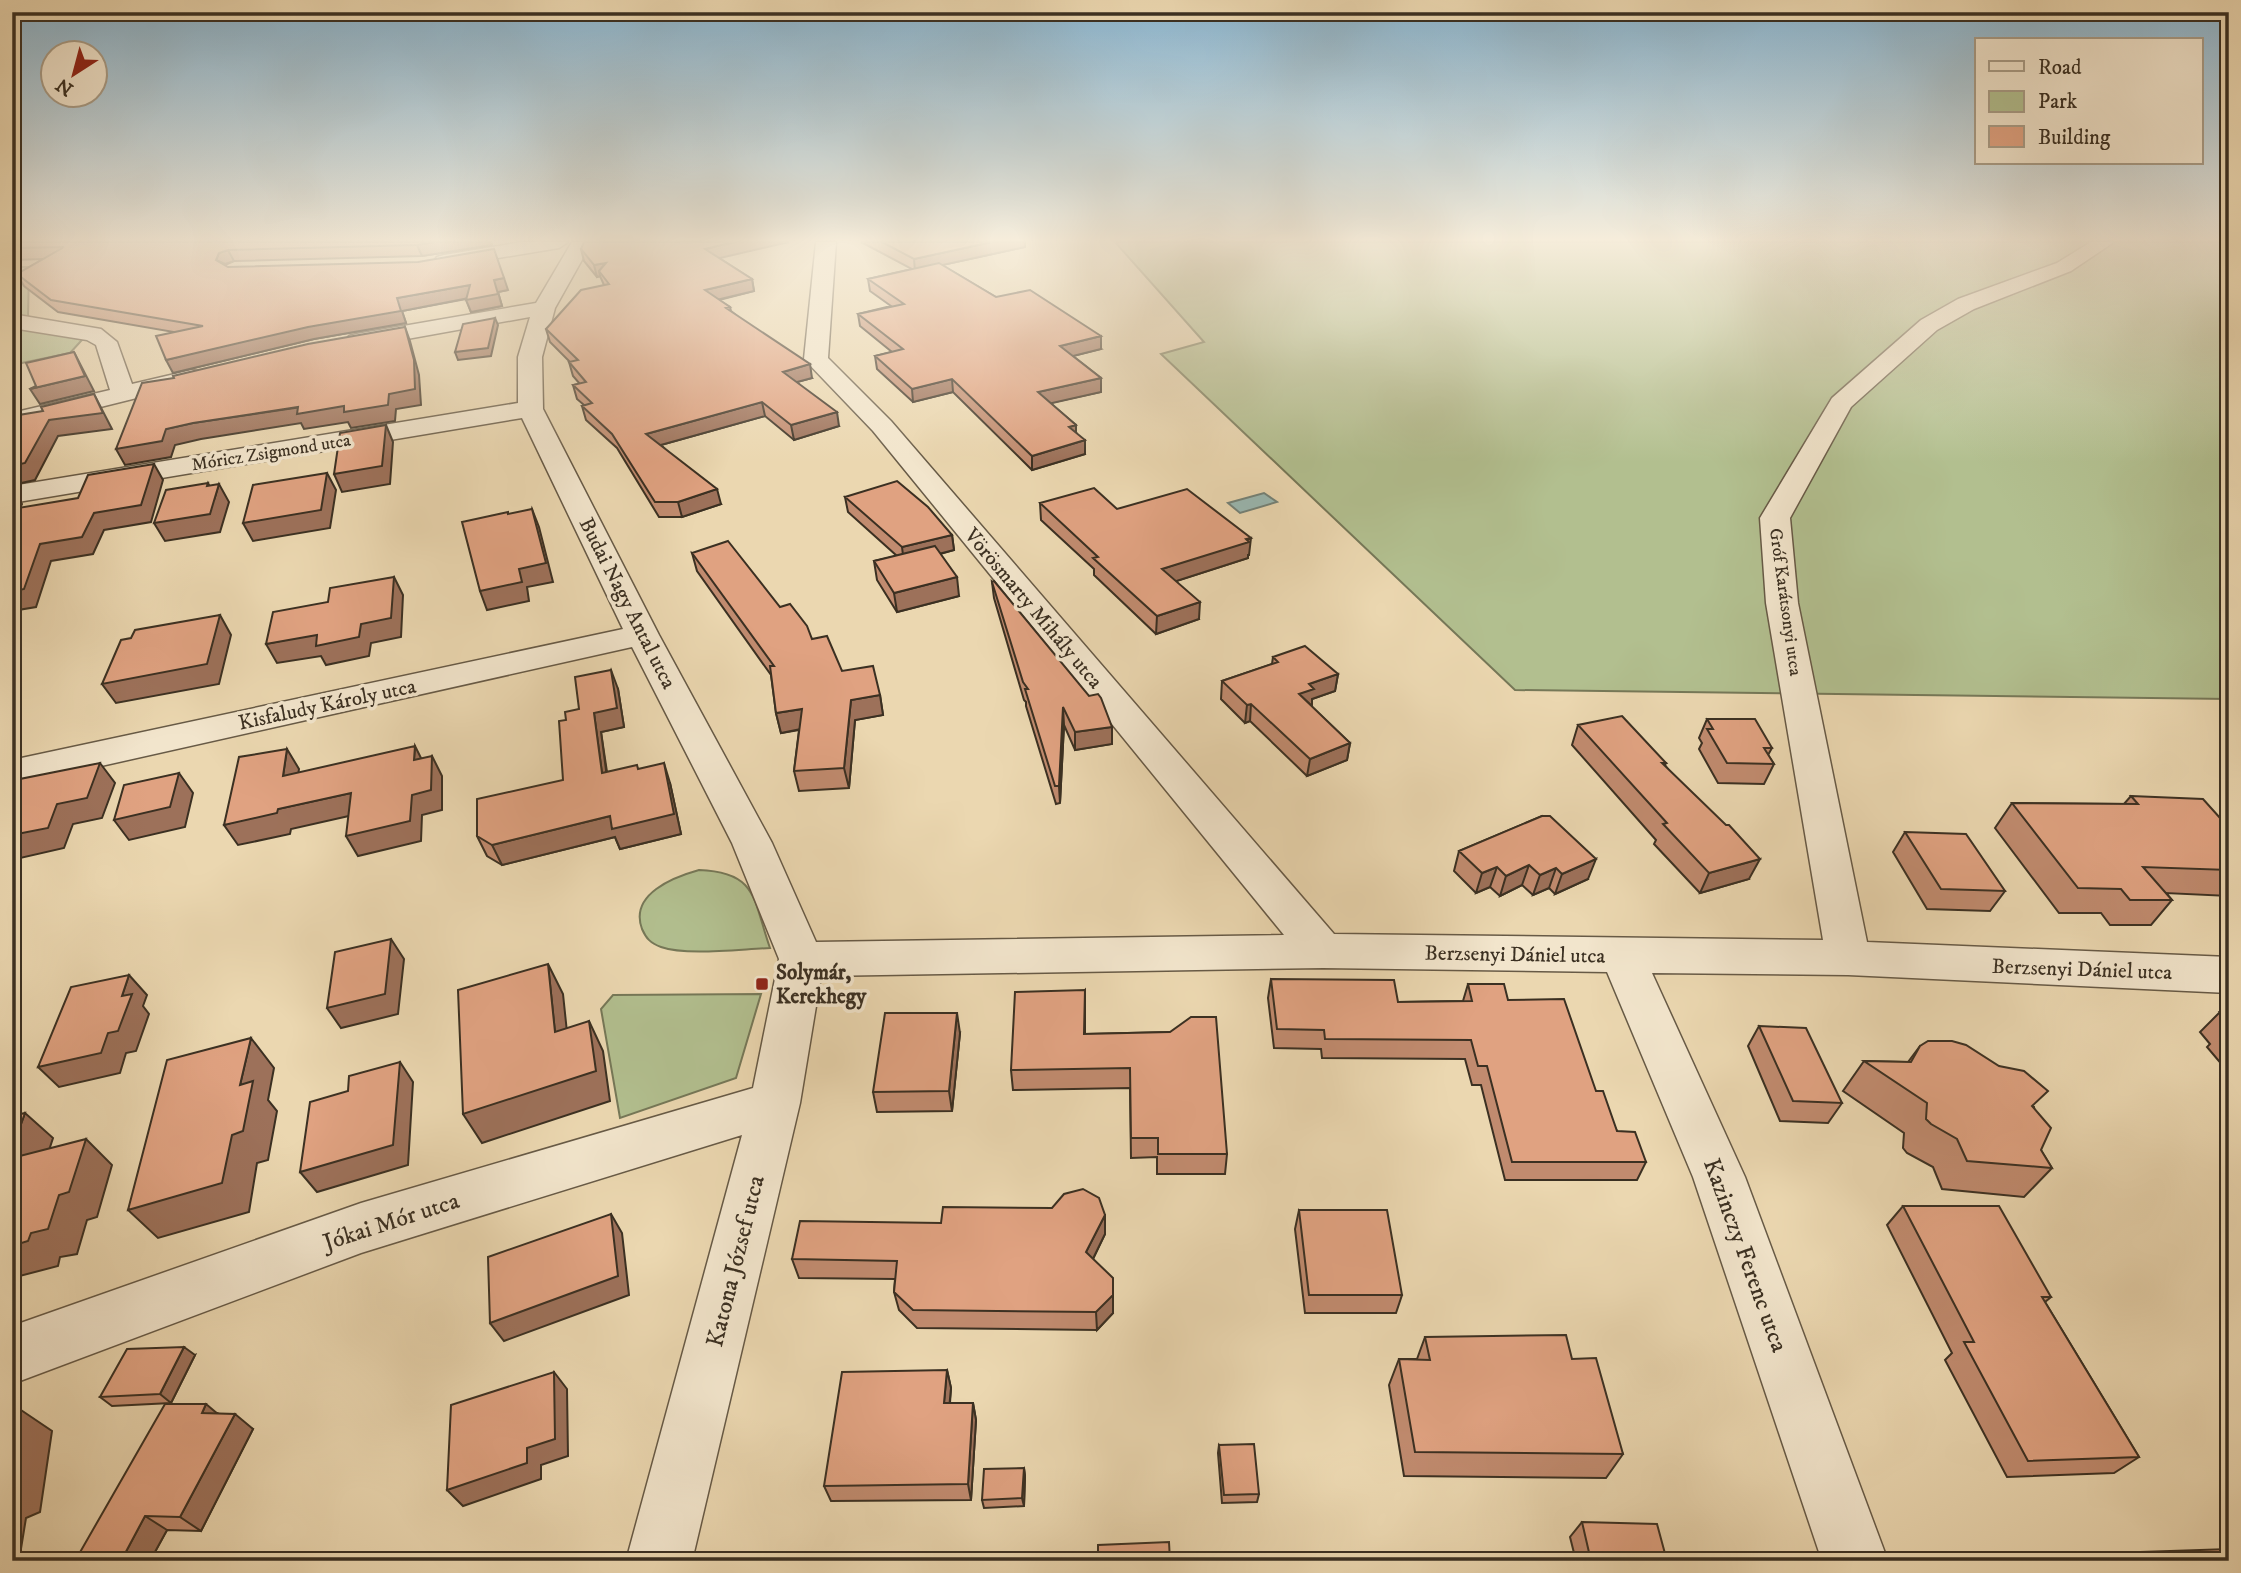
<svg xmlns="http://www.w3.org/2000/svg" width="2241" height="1573" viewBox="0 0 2241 1573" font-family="'IM FELL DW Pica',serif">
  <rect width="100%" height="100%" fill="#ebd7b0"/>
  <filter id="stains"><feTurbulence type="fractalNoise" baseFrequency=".00286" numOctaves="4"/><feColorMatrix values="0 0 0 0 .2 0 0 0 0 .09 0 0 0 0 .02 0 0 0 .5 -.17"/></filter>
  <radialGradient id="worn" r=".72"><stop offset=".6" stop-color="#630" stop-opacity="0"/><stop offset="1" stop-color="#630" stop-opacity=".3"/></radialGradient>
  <path fill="#b2bf8f" stroke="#767858" stroke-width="2" d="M1115,242H2229V699L1515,690L1161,354L1204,342Z
    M12,267H29L28,319L92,329L70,353L12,365Z
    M699,870C758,872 753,900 770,948C741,949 686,956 661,947C650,943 646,938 642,929C629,894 674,877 699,870Z
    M761,994L736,1078L620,1118L601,1009L613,995Z"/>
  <path fill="#9ab8b2" stroke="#748278" stroke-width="2" d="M1264,493L1277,502L1240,513L1228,503Z"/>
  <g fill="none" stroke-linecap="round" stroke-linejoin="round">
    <defs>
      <path id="minor" d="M522,242H568L559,248L444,267L437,265L434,261L437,257L444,255Z
        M572,242H592L555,308L542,357L543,409L659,635L772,843L816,942L1284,935L873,431L804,359L816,242H836L828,358L891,421L1334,934L1823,940L1766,603L1760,518L1832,398L1921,320L1958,299L2057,263L2091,242H2114L2071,271L1974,309L1937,330L1851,407L1790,518L1798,603L1867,942L2229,957V993L1848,975L1652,973L1745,1177L1888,1561H1822L1693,1177L1607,972L1323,968L821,976L800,1103L692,1561H626L742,1135L361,1253L12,1384V1326L361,1203L753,1088L779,959L732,843L632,647L12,786V760L623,629L522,418L12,503V486L518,403V357L530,317L357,348L349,346L346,341L349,336L357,334L536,303Z
        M12,314L101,329L117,342L132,384L192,370L201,372L204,377L201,382L12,429V413L110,390L96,345L87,340L12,328Z"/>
    </defs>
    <use href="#minor" stroke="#675a46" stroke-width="3"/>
    <use href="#minor" fill="#f2e5cc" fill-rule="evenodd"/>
  </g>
  <path fill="#c18b6f" stroke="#3b3022" stroke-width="2" d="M12,242L492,245L422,256L234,261L225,265L228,267L508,290L498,292L502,306L471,312L466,299L402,311L406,323L314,339L173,373L174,332L58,312L24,286L17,274L43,259L12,260Z
    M861,242H1025V247L942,265L996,297L1101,349L1073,356L1101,378V392L1050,403L1076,425V432L1085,454L1032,470L953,392L913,402L877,369L875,356L892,352L860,326L858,314L891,306L870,291L868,279L912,269Z
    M581,249L719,258L752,279L754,291L719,300L730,307L731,311L812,378L797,382L839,426L794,440L765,416L661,445L721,504L682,517H659L617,448L586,420L582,406L584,405L577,399L573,385L580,384L573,376L569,362H570L550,342L546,329L604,285L600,276L597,277L584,261Z
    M845,497L952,535L954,550L940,554L959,596L897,612L877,580L874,561L897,556L848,512Z
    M1040,503L1117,509L1249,555H1248V558L1176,581L1199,619L1156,634L1094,575V569L1041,520Z
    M692,553L780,607L812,639L842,671L880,695L883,715L855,720L849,788L799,791L794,771L799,730L781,733L776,713L771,675L697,571Z
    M992,582L1112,727V744L1075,750L1064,725L1060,803L1056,804L1026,706V702L1024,700L994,598Z
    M1273,657L1338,674L1335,691L1312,699L1311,706L1350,743L1347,760L1307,776L1250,721L1245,723L1221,699L1222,681L1272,664Z
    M618,689L624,727L601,732L607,772L638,769L670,783L681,834L620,849L615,837L502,865L487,856L477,836L563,780L566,720L579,709Z
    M1707,719L1772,748L1768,755L1774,764L1764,784L1718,783L1699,749L1702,743L1699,738Z
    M1578,725L1666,763L1665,765L1749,879L1700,893L1654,844L1656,840L1572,745Z
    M2131,796L2229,828V896L2166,893L2172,900L2151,925H2110L2101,913H2059L1995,828L2012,803L2124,804Z
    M1542,816L1588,879L1555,894L1549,888L1533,895L1522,885L1500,896L1490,887L1476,893L1454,871L1459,851Z
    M1905,832L2005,891L1990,911L1927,909L1893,852Z
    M1271,979L1398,1002L1463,1001L1468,984L1508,1000L1596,1091L1617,1131L1646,1162L1637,1180H1505L1481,1085H1472L1465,1059L1322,1058L1321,1049L1274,1048L1268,998Z
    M1085,990V1034L1170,1032L1227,1154L1225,1174H1157V1157L1131,1158L1130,1088L1013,1090L1011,1070Z
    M2220,1012H2229V1073L2207,1047L2210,1044L2200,1032Z
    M1759,1026L1842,1103L1828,1123L1780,1121L1748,1046Z
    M960,1033L952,1111L877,1112L873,1092Z
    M1920,1046L2034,1107L2041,1150L2052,1168L2024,1197L1942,1189L1933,1167L1907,1153L1903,1148L1904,1133L1843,1091L1864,1061L1908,1062Z
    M1903,1206L2051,1297L2045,1302L2139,1457L2114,1473L2007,1477L1945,1360L1952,1353L1887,1225Z
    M1299,1210L1402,1295L1396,1313H1305L1295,1229Z
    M1105,1215V1234L1093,1259L1113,1313L1097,1330L917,1328L899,1310L894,1292L895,1279L799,1278L792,1259L941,1223Z
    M1425,1337L1572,1359L1623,1454L1606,1478L1404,1476L1389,1385L1399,1359H1417Z
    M195,1355L171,1403L112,1406L100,1397Z
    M947,1370L951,1388L950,1403H973L976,1420L971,1500L831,1501L824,1486Z
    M217,1413L253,1429L201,1531L167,1530L150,1561H75Z
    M1219,1445L1259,1494L1257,1502L1222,1503L1218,1453Z
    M1024,1468L1025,1476L1024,1506L984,1508L982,1500Z
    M1582,1522L1667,1561H1576L1570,1537Z
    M2112,1553L2229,1561H2099Z"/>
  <path fill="#9d715a" stroke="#3b3022" stroke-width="2" d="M434,242H491L492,245L422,256L417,245Z
    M734,242H789L707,261L705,249Z
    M992,242H1025V247L915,271L914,259Z
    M228,250L234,261L225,264L216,260L219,253Z
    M606,263L599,271L600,276L597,277L594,265Z
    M504,278L508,290L498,292L502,306L471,312L466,300L494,280Z
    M752,279L754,291L708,302L705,290Z
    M470,285L474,297L402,311L406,323L314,339L173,373L166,360L397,298Z
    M495,318L498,325L491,356L458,360L455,352Z
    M405,327L410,341L419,375L421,405L396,409L395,421L351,428L348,422L304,429L301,423L201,439L175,445L171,457L125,465L116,449L166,429L193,423L389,394Z
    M1101,336V349L1061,359L1060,346Z
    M74,352L94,391L40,404L30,389L85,376Z
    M810,364L812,378L786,385L783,372Z
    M1101,378V392L1039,406L1038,392Z
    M952,379L953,392L913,402L912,389Z
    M94,394L112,429L58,436L35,480L12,485V466L49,420Z
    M762,402L765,416L650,448L646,434Z
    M837,412L839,426L794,440L791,425Z
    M386,425L393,442L390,484L342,492L334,474Z
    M1076,425V439L1069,427Z
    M1085,440V454L1032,470V456Z
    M154,464L163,480L151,522L104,530L93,554L51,561L36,607L12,611V592L40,544L94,513Z
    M327,473L336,490L330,528L253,541L243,523Z
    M208,483L215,497L219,484L229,502L220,532L165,541L154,523L207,486Z
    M12,489L22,504L12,523Z
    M717,489L721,504L682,517L678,502Z
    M532,509L539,527L553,582L527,587L529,601L487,610L480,591L519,569Z
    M952,535L954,550L904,563L902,547Z
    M1251,538L1249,555H1248V558L1161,586L1162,569Z
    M394,577L403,595L401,637L371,643L369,656L326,665L321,656L277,663L266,644L361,624Z
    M957,577L959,596L897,612L894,593Z
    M1200,602L1199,619L1156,634L1157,616Z
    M220,615L231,635L219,684L116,703L102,684Z
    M611,670L618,689L624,727L601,732L609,793L602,773L594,713Z
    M1338,674L1335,691L1312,699V706L1299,694L1309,684Z
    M880,695L883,715L855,720L849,788L844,768L851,700Z
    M1251,704L1250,721L1245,723L1247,705Z
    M1063,707L1064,725L1060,803L1059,786Z
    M802,709L806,728L781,733L776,713Z
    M1112,727V744L1075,750V732Z
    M1350,743L1347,760L1307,776L1310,759Z
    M415,746L425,766L414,760Z
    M287,749L299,769L295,796L283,776Z
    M432,756L442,776V810L422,815L421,841L358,856L346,836L412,795Z
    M100,763L115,783L102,818L73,824L64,848L16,859L12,855V836L57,804Z
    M664,763L670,783L681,834L620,849L615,837L502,865L492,845L610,816Z
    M179,773L193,793L185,827L129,840L114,820Z
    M351,793L362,813L291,829L290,834L238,845L224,825L278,809Z
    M1596,859L1588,879L1555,894L1562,874Z
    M1760,859L1749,879L1700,893L1709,873Z
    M1529,865L1522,885L1500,896L1506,876Z
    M1497,867L1490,887L1476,893L1482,873Z
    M1556,868L1549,888L1533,895L1540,875Z
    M391,939L404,959L398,1014L341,1028L327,1008Z
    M548,964L563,994L570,1061L555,1032Z
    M129,975L147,995L143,1006L149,1014L136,1051L126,1053L120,1073L59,1087L38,1067L122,996Z
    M957,1013L960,1033L952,1111L949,1091Z
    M589,1021L603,1051L610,1101L482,1143L463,1114Z
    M251,1038L274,1068L268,1100L277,1111L268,1160L257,1163L249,1212L158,1238L128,1210L240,1085Z
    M400,1062L413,1082L408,1165L317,1192L300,1172Z
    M25,1113L53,1138L38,1184L12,1161V1149Z
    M86,1139L112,1165L97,1217L87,1220L77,1254L60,1257L58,1266L12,1278V1246L31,1233L59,1195Z
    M611,1214L622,1233L629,1295L504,1341L490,1323Z
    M1105,1215V1234L1087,1271L1086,1252Z
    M1113,1278V1313L1097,1330L1096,1312Z
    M184,1347L195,1355L171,1403L160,1394Z
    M947,1370L951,1388L948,1420L944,1403Z
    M554,1372L567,1389L568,1456L541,1465V1479L463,1506L447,1490L527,1448Z
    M973,1403L976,1420L971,1500L968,1484Z
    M206,1404L225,1420L202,1413Z
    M15,1406L52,1431L40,1512L26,1518L19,1561H12V1419Z
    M235,1414L253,1429L201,1531L180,1517Z
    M1024,1468L1025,1476L1024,1506L1022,1498Z
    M145,1516L167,1530L150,1561H121Z"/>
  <path fill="#e0a281" stroke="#3b3022" stroke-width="2" d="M12,242H434L417,245L228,250L219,253L216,260L228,267L418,262L494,249L504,278L494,280L498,294L466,300L470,285L397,298L401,311L308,327L166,360L156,336L203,326L51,300L17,274L64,247L12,248Z
    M584,242H734L705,249L752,279L705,290L730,307L726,308L810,364L783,372L837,412L791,425L762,402L646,434L717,489L678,502H655L612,434L582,406L592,403L573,385L586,382L569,362L578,360L546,329L581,290L609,284L599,271L606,263L594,265L581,249Z
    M882,242H992L914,259Z
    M939,263L996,297L1030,290L1101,336L1060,346L1101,378L1038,392L1076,425L1069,427L1085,440L1032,456L952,379L912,389L875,356L903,349L858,314L904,304L868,279Z
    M495,318L488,348L455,352L463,324Z
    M405,327L414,360L415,389L389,394L388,405L344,412V406L297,414L298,407L193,423L166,429L162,441L116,449L142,383L174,378L173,376L308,344Z
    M74,352L85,376L30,389L36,386L26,363Z
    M94,394L103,413L49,420L25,463L12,466V425L19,415L43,411L41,407Z
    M386,425L382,466L334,474L340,433Z
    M154,464L141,505L94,513L82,537L40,544L24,589L12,592V509L78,498L88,475Z
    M327,473L321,510L243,523L253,485Z
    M897,481L928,507L952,535L902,547L845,497Z
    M208,483L207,486L219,484L210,514L154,523L166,490Z
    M1094,488L1117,509L1187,489L1251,538L1246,539L1249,542L1162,569L1200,602L1157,616L1093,558L1098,557L1040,503Z
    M532,509L546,563L519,569L522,582L480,591L462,522L508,512V514Z
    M728,541L780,607L790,604L807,626L812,639L827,636L842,671L873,666L880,695L851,700L844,768L794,771L802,709L776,713L770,666H774L692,553Z
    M935,546L957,577L894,593L874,561Z
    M394,577L391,618L361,624L359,637L316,646L317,635L266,644L273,612L328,602L330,588Z
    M994,581L1089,696L1098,694L1101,698L1112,727L1075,732L1063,707L1059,786H1055L1025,689H1028L1023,682L992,582Z
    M220,615L207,664L102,684L121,640L131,638L135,630Z
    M1305,646L1338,674L1309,684L1314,689L1299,694L1350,743L1310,759L1251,704L1247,705L1222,681L1278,662L1273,657Z
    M611,670L617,708L594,713L602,773L637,765L638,769L664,763L674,814L612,829L610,816L492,845L477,836V799L563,780L559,721L566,720L565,712L579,709L575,677Z
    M1622,716L1666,763H1662L1726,825H1729L1760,859L1709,873L1663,824L1667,823L1578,725Z
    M1707,719H1755L1772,748H1764L1774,764L1727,763L1707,729H1713Z
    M415,746L414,760L432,756L431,790L412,795L410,821L346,836L351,793L278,809L277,813L224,825L239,757L287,749L283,776Z
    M100,763L87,798L57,804L48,828L12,835V786L15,780Z
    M179,773L170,807L114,820L124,785Z
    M2131,796L2203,799L2229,828V870L2143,867L2172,900H2130L2121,889L2078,888L2012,803L2138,804Z
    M1542,816H1550L1596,859L1562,874L1556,868L1540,875L1529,865L1506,876L1497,867L1482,873L1459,851Z
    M1905,832L1966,834L2005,891L1941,889Z
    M391,939L385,994L327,1008L335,952Z
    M548,964L555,1032L589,1021L596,1071L463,1114L458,990Z
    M129,975L122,996L132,994L118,1031L108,1033L101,1053L38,1067L71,987Z
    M1271,979L1394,980L1398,1002L1472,1001L1468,984H1504L1508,1000L1564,999L1596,1091H1603L1617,1131L1635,1132L1646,1162H1512L1487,1066H1478L1471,1040L1325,1039L1324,1030L1277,1029Z
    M1085,990L1084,1034L1170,1032L1191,1017H1216L1227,1154H1158V1138H1131L1130,1068L1011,1070L1015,992Z
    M2220,1012H2229V1022Z
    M885,1013H957L949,1091L873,1092Z
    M1759,1026L1806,1028L1842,1103L1793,1101Z
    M251,1038L240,1085L253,1081L243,1131L232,1135L222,1183L128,1210L167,1060Z
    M1928,1041H1952L1966,1045L1999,1066L2024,1071L2048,1091L2032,1106L2051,1128L2041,1150L2052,1168L1967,1161L1957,1139L1931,1124L1926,1119L1927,1103L1864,1061L1911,1062L1920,1046Z
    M400,1062L393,1145L300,1172L310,1102L348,1091L349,1076Z
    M25,1113L12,1149V1116Z
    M86,1139L69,1192L59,1195L48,1229L31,1233L28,1241L12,1246V1158Z
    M1083,1189L1099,1198L1105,1215L1086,1252L1113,1278V1295L1096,1312L913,1310L894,1292L897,1261L792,1259L800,1221L941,1223L943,1207L1052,1208L1064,1194Z
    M1903,1206H1999L2051,1297H2042L2139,1457L2028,1461L1964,1342H1974Z
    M1299,1210H1387L1402,1295H1309Z
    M611,1214L618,1276L490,1323L488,1257Z
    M1566,1335L1572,1359L1596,1358L1623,1454L1415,1452L1399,1359L1430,1360L1425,1337Z
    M184,1347L160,1394L100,1397L127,1349Z
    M947,1370L944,1403H973L968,1484L824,1486L842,1372Z
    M554,1372L555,1439L527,1448V1463L447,1490L451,1405Z
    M165,1404H206L202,1413L235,1414L180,1517L145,1516L121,1561H75Z
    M1254,1444L1259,1494L1224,1495L1219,1445Z
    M1024,1468L1022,1498L982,1500L984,1469Z
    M1582,1522L1657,1524L1667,1561H1591Z
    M1169,1542L1170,1561H1098V1545Z
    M2229,1549V1561H2117L2112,1553Z"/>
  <linearGradient id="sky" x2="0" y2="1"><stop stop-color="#89b6d2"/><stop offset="0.52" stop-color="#f6eddb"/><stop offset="1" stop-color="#f6eddb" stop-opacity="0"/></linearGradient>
  <rect width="2241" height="462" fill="url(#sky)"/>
  <rect fill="#8f2418" stroke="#f2e5cc" stroke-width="2.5" x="755" y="977" width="14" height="14" rx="3.5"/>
  <g text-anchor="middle" stroke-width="7" stroke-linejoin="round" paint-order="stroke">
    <g font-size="18" fill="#3b3022" stroke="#f2e5cc">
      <text transform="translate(271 452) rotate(-9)" y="6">Móricz Zsigmond utca</text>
      <text transform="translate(1786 602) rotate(82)" y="6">Gróf Karátsonyi utca</text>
    </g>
    <g font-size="21" fill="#3b3022" stroke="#f2e5cc">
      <text transform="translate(628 603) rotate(63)" y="7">Budai Nagy Antal utca</text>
      <text transform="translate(1034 608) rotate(50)" y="7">Vörösmarty Mihály utca</text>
      <text transform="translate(327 704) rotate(-12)" y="7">Kisfaludy Károly utca</text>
      <text transform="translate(1515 954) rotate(1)" y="7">Berzsenyi Dániel utca</text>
      <text transform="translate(2082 969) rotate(2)" y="7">Berzsenyi Dániel utca</text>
    </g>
    <g font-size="21" font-weight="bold" fill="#3b3022" stroke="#f2e5cc" text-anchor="start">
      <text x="776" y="979">Solymár,<tspan x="776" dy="24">Kerekhegy</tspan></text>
    </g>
    <g font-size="24" fill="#3b3022" stroke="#f2e5cc">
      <text transform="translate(391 1221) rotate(-18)" y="8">Jókai Mór utca</text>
      <text transform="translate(1746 1255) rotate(70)" y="8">Kazinczy Ferenc utca</text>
      <text transform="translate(735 1261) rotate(-76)" y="8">Katona József utca</text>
    </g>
  </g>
  <rect width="2241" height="1573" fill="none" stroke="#ebd7b0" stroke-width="42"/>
  <rect x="14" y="14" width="2213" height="1545" fill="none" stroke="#3b3022" stroke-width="3.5"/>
  <rect x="21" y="21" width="2199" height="1531" fill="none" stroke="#3b3022" stroke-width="2"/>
  <rect x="1975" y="38" width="228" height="126" fill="#f2e5cc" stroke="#a99d88" stroke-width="2"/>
  <rect x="1989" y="61" width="35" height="10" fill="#f2e5cc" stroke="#a99d88" stroke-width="2"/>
  <text x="2038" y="74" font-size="21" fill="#3b3022">Road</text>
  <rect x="1989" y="91" width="35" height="21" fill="#b2bf8f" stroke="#a99d88" stroke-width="2"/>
  <text x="2038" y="108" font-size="21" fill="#3b3022">Park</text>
  <rect x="1989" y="126" width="35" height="21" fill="#e0a281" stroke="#a99d88" stroke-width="2"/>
  <text x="2038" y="144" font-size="21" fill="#3b3022">Building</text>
  <g transform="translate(74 74) rotate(216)"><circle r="33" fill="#f2e5cc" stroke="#a99d88" stroke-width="2"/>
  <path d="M0-5L12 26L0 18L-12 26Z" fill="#8f2418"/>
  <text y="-10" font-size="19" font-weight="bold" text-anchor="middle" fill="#3b3022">N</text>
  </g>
  <rect width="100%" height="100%" filter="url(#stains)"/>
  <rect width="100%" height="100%" fill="url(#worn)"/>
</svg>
